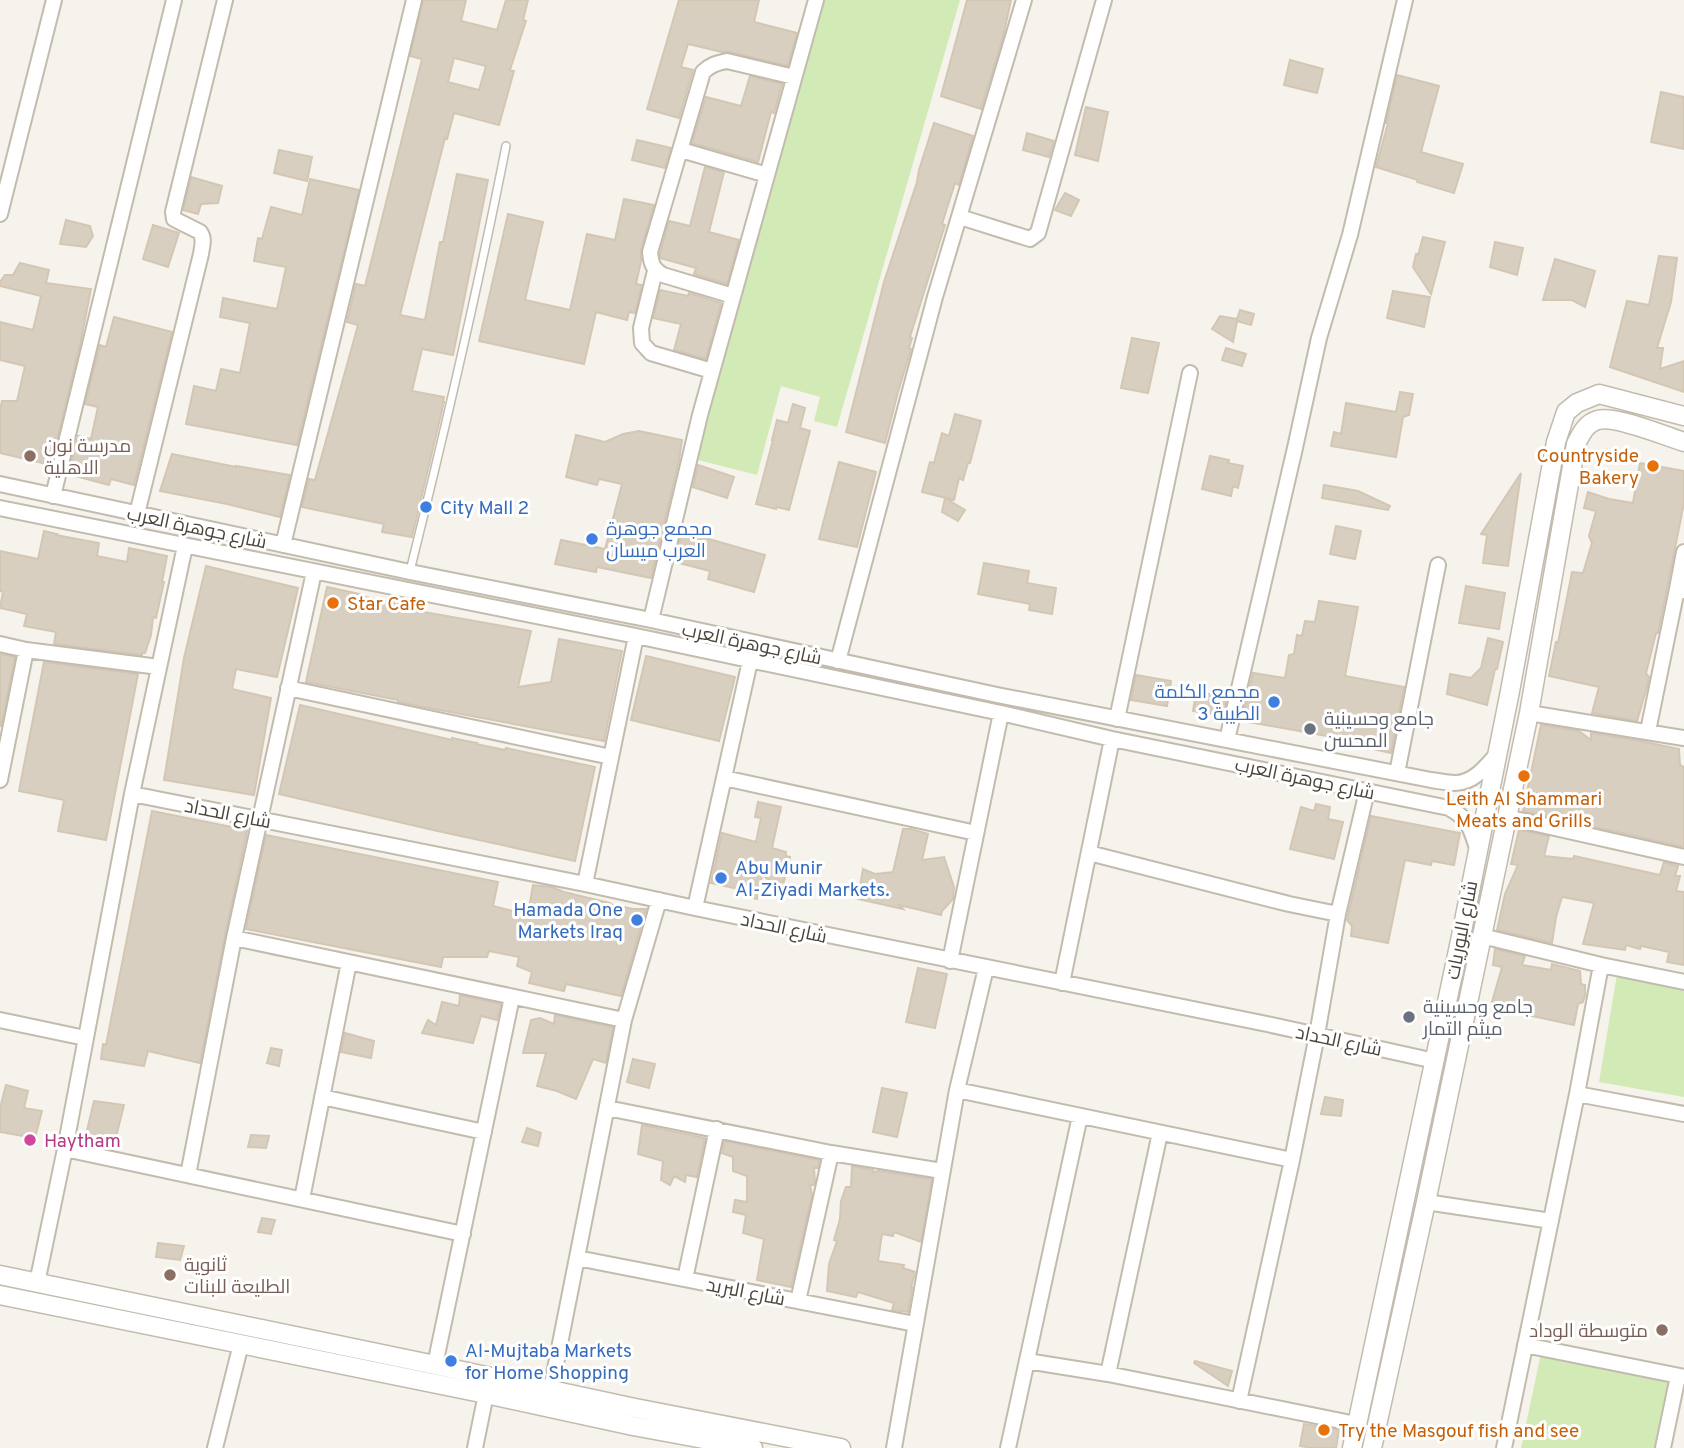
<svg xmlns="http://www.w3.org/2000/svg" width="1684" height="1448" viewBox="0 0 1684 1448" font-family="Overpass,Cairo,sans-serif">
  <rect width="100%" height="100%" fill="#f6f3ec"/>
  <path fill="#d2eab5" d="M822,0H960L837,427L814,421L820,397L781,386L757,475L694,459Z
    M1618,968L1684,982V1097L1599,1082Z
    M1541,1353L1670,1380L1657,1448H1521Z"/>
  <path fill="#d8cfc1" stroke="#d3c7b4" stroke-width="2" fill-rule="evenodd" d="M423,0H466L461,21L497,30L506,0H528L523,20L526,21L510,70L514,71L499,125L454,113L447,139L445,138L400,315L425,320L440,242H443L457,174L488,180L453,355L422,349L412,391L444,397L443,402H444L412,537L382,532L384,524L302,507L309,479L315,480L358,325L347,322L356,284L365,286L422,59L410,56ZM454,58L486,66L479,90L448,82Z
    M679,0H759L754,22L797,33L788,66L729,52H722L688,44L681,67L693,70L679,118L647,109Z
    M967,0H1011L1003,37L981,109L941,96Z
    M1290,60L1323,69L1317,93L1284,85Z
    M1397,75L1439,86L1421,152L1463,164L1454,193L1417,182L1418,180L1376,167L1388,123H1386Z
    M750,76L782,84L774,113L771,112L758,162L692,143L706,97L741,106Z
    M1661,92L1684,97V149L1651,142Z
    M1086,107L1108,112L1098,161L1075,155Z
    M934,123L973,136L959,185L955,183L942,224L945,225L910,337L912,338L909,348L911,349L898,392L885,443L846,432L884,282L917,182L919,170Z
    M1027,133L1054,141L1049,157L1023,150Z
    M637,140L671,148L665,168L632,160Z
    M279,150L312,157L307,181L274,173Z
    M705,167L724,172L709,232L739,240L727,284L694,274L696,268L660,258V253L669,221L690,226Z
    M191,177L222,186L218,203L201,204L198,214L183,210Z
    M310,179L359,190L297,445L186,424L194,386L216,391L221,369L240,373L250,323L220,317L223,298L277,309L286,267L254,261L258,238L262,239L271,207L302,215Z
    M1065,193L1079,200L1071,216L1055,210Z
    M624,199L654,205L641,250V261L636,284L642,285L635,313L629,312L627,320L596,312L584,364L479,341L508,214L543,222L525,300L570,310L587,234L615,240Z
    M66,220L90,226L93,236L86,247L60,244Z
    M153,225L179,233L168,267L143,259Z
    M1423,237L1445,242L1431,294L1413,267L1416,254L1418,255Z
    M1495,242L1523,248L1517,275L1490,267Z
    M1659,256L1677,258L1671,302L1657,348H1663L1660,369L1684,361V392L1610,367L1627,301L1649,305Z
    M1555,259L1595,271L1585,307L1572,300H1543Z
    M20,263L49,270L46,283L91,289L81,340L51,465L0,453V409L2,401H17L25,366L0,360V322L33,330L41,296L0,286V282L5,275H13Z
    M660,290L688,296L689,293L721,303L706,359L674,350L681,324L653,318Z
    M1393,291L1430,297L1424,327L1387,318Z
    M1240,310L1254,314L1251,325L1237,321L1233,342L1212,329L1220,316L1237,319Z
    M114,317L172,332L134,485L111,479L109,485L68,474L78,436L91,439L98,407L85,404L100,345L106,347Z
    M1132,338L1159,343L1148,393L1121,388Z
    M1226,348L1246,354L1242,366L1222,360Z
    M1400,392L1413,394L1409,415L1403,417L1396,457L1331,446L1334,432L1341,434L1346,403L1396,412Z
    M793,404L805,408L800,428L810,431L789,510L777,507L776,509L756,504L773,440H772L777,420L788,423Z
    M955,414L981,421L970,463H968L963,480L959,478L954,500L922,492L930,462L934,463L942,433L949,436Z
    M639,431L682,440L679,460L651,578L597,567L596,572L555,564L561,540L605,549L622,484L599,479L597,485L566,477L576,435L605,442L623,434Z
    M172,454L236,467V466L290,475L280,517L227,504L160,491Z
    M1210,456L1229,460L1228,463L1243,466L1238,488L1233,486L1231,496L1202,489Z
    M839,462L876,472L857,547L819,539Z
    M1640,463L1684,471V503L1658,633H1656L1646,673L1649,677L1647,687L1637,721L1592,713L1599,687L1549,676L1556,642L1558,643L1572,572L1583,573L1592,543L1589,536L1596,511L1584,508L1588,492L1609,499L1633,503Z
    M698,465L734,477L727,498L693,487Z
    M1521,473L1508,566L1483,563L1487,535L1481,534Z
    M1324,485L1358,491L1390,506L1388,510L1322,498Z
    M945,498L965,510L958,521L942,512Z
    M1336,526L1361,531L1355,559L1330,554Z
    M683,528L710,535L709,539L765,555L754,592L708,579L710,571L675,562Z
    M44,531L57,534L56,535L99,543L97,556L127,562L129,548L167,556L162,582H164L156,618L153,617L151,635L145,653H142V655L54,644L56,632L24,626L27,614L0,608L3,592L0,591V551L38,559Z
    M984,563L1029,571L1027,583L1056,588L1052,614L1029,610L1030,604L978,594Z
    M206,566L298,588L277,677L236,669L232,689L271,698L254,795L164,780L184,658Z
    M1466,586L1505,593L1499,629L1459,623Z
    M327,587L360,594V596L407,605V609L531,631L518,687L551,682L559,639L622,651L604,741L429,708L398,702V700L306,682Z
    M1319,601L1358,607L1345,676L1404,687L1391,753L1337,741L1338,738L1243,721L1242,719L1253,673L1285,678L1289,655L1294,654L1297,635L1302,636L1305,621L1315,622Z
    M1488,638L1503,642L1497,669H1495L1487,705L1447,694L1450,674L1471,678L1481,668Z
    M0,654L15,657L1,726H0Z
    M646,656L735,677L719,741L631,720Z
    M44,662L138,674L106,840L58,831L64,800L19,791Z
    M1136,675L1171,681L1167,706L1131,700Z
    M1212,690L1228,692L1223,716L1193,711L1196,692L1211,694Z
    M300,705L452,740V738L477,743L476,744L505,750L506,748L595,767L575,861L433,830L279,794Z
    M1541,725L1579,731L1591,740V733L1641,741L1679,749L1680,765L1684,767V847L1523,811Z
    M758,802L781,807L772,848L786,852V856L790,857L782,889L762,875L757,899L742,894L743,890L711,883L722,833L756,842L761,818L755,817Z
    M1316,804L1330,807L1328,819L1343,822L1334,859L1290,849L1301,807L1314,811Z
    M152,811L247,830V831L225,936L200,1063L148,1051L144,1066L101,1059L103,1044L106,1045Z
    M1371,816L1460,833L1454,865L1432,861L1431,865L1405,860L1388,943L1351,936L1352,926L1347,920Z
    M903,829H911L928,834L922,860L944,857L954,887L953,899L942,911L941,915L899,905L903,909L858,899L863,869L875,874L893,872Z
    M1519,830L1549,836L1544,856L1573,859L1574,856L1660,875L1664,862L1678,866L1675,876H1680L1676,891L1684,892V965L1667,962L1669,952L1641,946L1640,949L1626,945L1625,950L1583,944L1594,903L1562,897L1556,917L1552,943L1497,930L1505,894L1518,865L1511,864Z
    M266,835L498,882L493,906L528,915L533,885L552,887L564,892L610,903V904L633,909H646L621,996L566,984L564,991L529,983L532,972L517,966L519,957L489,951L487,957H443L441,967L246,929Z
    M1495,949L1525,956L1522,965L1551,970L1552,964L1580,971L1581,984L1585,985V995L1583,1002L1578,1004L1574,1025L1509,1011L1492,1002L1502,967L1493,965Z
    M918,968L947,974L935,1028L906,1022Z
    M460,995L501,1004L497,1020L481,1016L473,1043L422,1033L428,1020L436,1025L442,1002L459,1006Z
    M555,1015L613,1027L606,1063L593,1059L576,1099L557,1091L537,1086L546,1053H523L531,1020L540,1018L554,1024Z
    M345,1033L374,1041L371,1058L341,1052Z
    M271,1048L282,1050L279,1066L267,1063Z
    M633,1059L655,1064L649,1088L627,1082Z
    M6,1085L28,1091L24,1108L42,1111L35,1138L0,1132V1108Z
    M882,1088L907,1093L897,1137L873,1132Z
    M1325,1097L1343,1100L1341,1116L1321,1114Z
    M94,1101L124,1105L113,1149L84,1143Z
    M642,1125L705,1138L697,1177L686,1175L685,1182L674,1176L670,1185L661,1180L663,1161L638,1154Z
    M527,1128L541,1133L538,1146L522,1142Z
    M251,1135L269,1136L266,1148L248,1147Z
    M724,1141L819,1160L818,1168H814L815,1182L814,1185H810L812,1195L791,1287L757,1280L764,1239L743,1233L746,1215L733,1212L735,1200L747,1202V1176L733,1171V1157L722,1153Z
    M852,1166L873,1170V1172L879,1171L932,1179L921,1242L894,1232L893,1236L882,1234L878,1261L904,1265L903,1268L915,1272L911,1288H912L908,1312L892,1310L894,1303L858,1292L856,1297L827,1291L829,1264L837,1241L834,1240L840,1219L841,1201L846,1187H851Z
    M262,1218L275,1220L271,1234L258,1232Z
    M158,1243L184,1246L180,1260L156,1257Z
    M1195,1361L1232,1371L1228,1386L1194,1363Z
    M1304,1424L1339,1430L1336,1448H1313L1300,1446Z"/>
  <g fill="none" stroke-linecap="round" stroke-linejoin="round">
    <defs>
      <path id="service" d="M410,571C445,430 478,288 506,146"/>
      <path id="minor" d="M681,150L767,175
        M0,214L54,0
        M960,217L1030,239L1038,233L1104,0
        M655,271L641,328L642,343L651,353L712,371
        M733,296L663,275C653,269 651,264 650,252L703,72C710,65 717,63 727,61L794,77
        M0,484L410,572L651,620L997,695L1431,780C1439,781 1447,783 1455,783C1473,783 1486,767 1497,754
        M53,496L174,0
        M0,508L636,636L1001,713L1112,739L1449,808C1469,819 1470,827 1477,848
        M137,514L201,254C202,246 205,239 200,232L174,219L173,212L225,0
        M283,545L414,0
        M1677,589L1684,552
        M651,620L700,415L816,0
        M0,644L26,650L159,667
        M838,661L935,297L1024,0
        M288,688L611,757
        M1529,713L1684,738
        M1117,719L1190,373
        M1648,731L1677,589L1684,591
        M1227,740L1295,448L1319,338L1350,235L1405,0
        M1397,773L1438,565
        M724,778L976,833
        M0,780L26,650
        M132,794L585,884L695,908L1267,1024L1435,1061
        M1506,817L1684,857
        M1089,853L1289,904L1338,914
        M585,884L636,636
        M695,908L750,661
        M1482,936L1601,965L1684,982
        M234,938L624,1020
        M950,961L1001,713
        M1062,983L1112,739
        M0,1020L85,1038
        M957,1090L1292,1160
        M1577,1094L1684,1114
        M322,1097L484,1132
        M607,1108L831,1153L942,1171
        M65,1149L463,1234
        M188,1175L234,938L314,572
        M302,1199L349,962
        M1426,1202L1551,1221
        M577,1258L915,1324
        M685,1279L717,1129
        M37,1283L65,1149L132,794L185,546
        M798,1301L831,1153
        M1525,1345L1684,1377
        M1027,1361L1108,1374L1356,1424
        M435,1365L512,997
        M1108,1374L1160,1133
        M551,1389L624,1020L659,900
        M1239,1401L1292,1160L1317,1035L1338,914L1367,791
        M215,1448L241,1344
        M475,1448L486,1394
        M894,1448L957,1090L986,968
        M1008,1448L1080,1116
        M1504,1448L1577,1094L1601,965
        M1663,1448L1678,1376"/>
      <path id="tertiary" d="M0,1275L435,1365L635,1408L841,1448
        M0,1295L486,1394L633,1426L753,1448
        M1352,1448L1460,941L1510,691L1556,442L1566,412L1577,403L1599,394L1684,416
        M1372,1448L1426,1202L1529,713L1576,444C1581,434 1586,423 1598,420C1615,415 1665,436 1684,442"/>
    </defs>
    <use href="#service" stroke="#c2bbae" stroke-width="10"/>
    <use href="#minor" stroke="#c2bbae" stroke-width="18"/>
    <use href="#tertiary" stroke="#c2bbae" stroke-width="21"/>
    <use href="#service" stroke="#fff" stroke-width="7"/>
    <use href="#minor" stroke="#fff" stroke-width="14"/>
    <use href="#tertiary" stroke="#fff" stroke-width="18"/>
  </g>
  <g fill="#8d6e63" stroke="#fff" stroke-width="2.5">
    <circle cx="30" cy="456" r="7"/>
    <circle cx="170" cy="1275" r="7"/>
    <circle cx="1662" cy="1330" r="7"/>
  </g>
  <g fill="#e8710a" stroke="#fff" stroke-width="2.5">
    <circle cx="1653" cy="466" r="7"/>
    <circle cx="333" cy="603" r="7"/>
    <circle cx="1524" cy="776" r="7"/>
    <circle cx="1324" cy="1430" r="7"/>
  </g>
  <g fill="#3f7fe0" stroke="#fff" stroke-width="2.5">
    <circle cx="426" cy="507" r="7"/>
    <circle cx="592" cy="539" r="7"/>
    <circle cx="1274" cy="702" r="7"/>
    <circle cx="721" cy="878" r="7"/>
    <circle cx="637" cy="920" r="7"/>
    <circle cx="451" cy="1361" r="7"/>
  </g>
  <g fill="#6b7280" stroke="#fff" stroke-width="2.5">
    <circle cx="1310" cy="729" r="7"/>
    <circle cx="1409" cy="1017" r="7"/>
  </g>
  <circle fill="#d1479c" stroke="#fff" stroke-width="2.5" cx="30" cy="1140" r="7"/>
  <g text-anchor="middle" stroke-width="6" stroke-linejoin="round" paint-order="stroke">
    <g font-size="19" fill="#785e54" stroke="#fff" text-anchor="start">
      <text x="44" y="452">مدرسة نون<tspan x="44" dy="22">الاهلية</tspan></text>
      <text x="184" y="1271">ثانوية<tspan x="184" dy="22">الطليعة للبنات</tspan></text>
      <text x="1648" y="1337" text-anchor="end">متوسطة الوداد</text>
    </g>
    <g font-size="19" fill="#c56008" stroke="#fff" text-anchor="start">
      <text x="1639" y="462" text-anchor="end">Countryside<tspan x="1639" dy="22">Bakery</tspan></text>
      <text x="347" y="610">Star Cafe</text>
      <text x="1524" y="805" text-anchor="middle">Leith Al Shammari<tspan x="1524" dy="22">Meats and Grills</tspan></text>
      <text x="1338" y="1437">Try the Masgouf fish and see</text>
    </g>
    <g font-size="19" fill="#366cbe" stroke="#fff" text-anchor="start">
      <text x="440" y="514">City Mall 2</text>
      <text x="606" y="535">مجمع جوهرة<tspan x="606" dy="22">العرب ميسان</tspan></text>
      <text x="1260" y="698" text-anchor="end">مجمع الكلمة<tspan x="1260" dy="22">الطيبة 3</tspan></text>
      <text x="735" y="874">Abu Munir<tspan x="735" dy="22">Al-Ziyadi Markets.</tspan></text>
      <text x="623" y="916" text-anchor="end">Hamada One<tspan x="623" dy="22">Markets Iraq</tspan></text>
      <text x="465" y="1357">Al-Mujtaba Markets<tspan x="465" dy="22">for Home Shopping</tspan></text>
    </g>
    <g font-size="19" fill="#4b4439" stroke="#fff">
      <text transform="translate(197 527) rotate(12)" y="7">شارع جوهرة العرب</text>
      <text transform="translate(752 643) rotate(12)" y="7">شارع جوهرة العرب</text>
      <text transform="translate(1305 778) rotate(12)" y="7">شارع جوهرة العرب</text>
      <text transform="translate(228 813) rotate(11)" y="7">شارع الحداد</text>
      <text transform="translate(784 927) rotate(12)" y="7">شارع الحداد</text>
      <text transform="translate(1461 930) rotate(-79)" y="7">شارع البوريات</text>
      <text transform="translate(1339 1040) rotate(12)" y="7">شارع الحداد</text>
      <text transform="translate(746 1291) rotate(11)" y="7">شارع البريد</text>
    </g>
    <g font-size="19" fill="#5b616d" stroke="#fff" text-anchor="start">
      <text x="1324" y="725">جامع وحسينية<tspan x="1324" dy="22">المحسن</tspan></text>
      <text x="1423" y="1013">جامع وحسينية<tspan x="1423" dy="22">ميثم التمار</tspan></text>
    </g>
    <g font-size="19" fill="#b23c85" stroke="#fff" text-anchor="start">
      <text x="44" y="1147">Haytham</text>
    </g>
  </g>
</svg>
